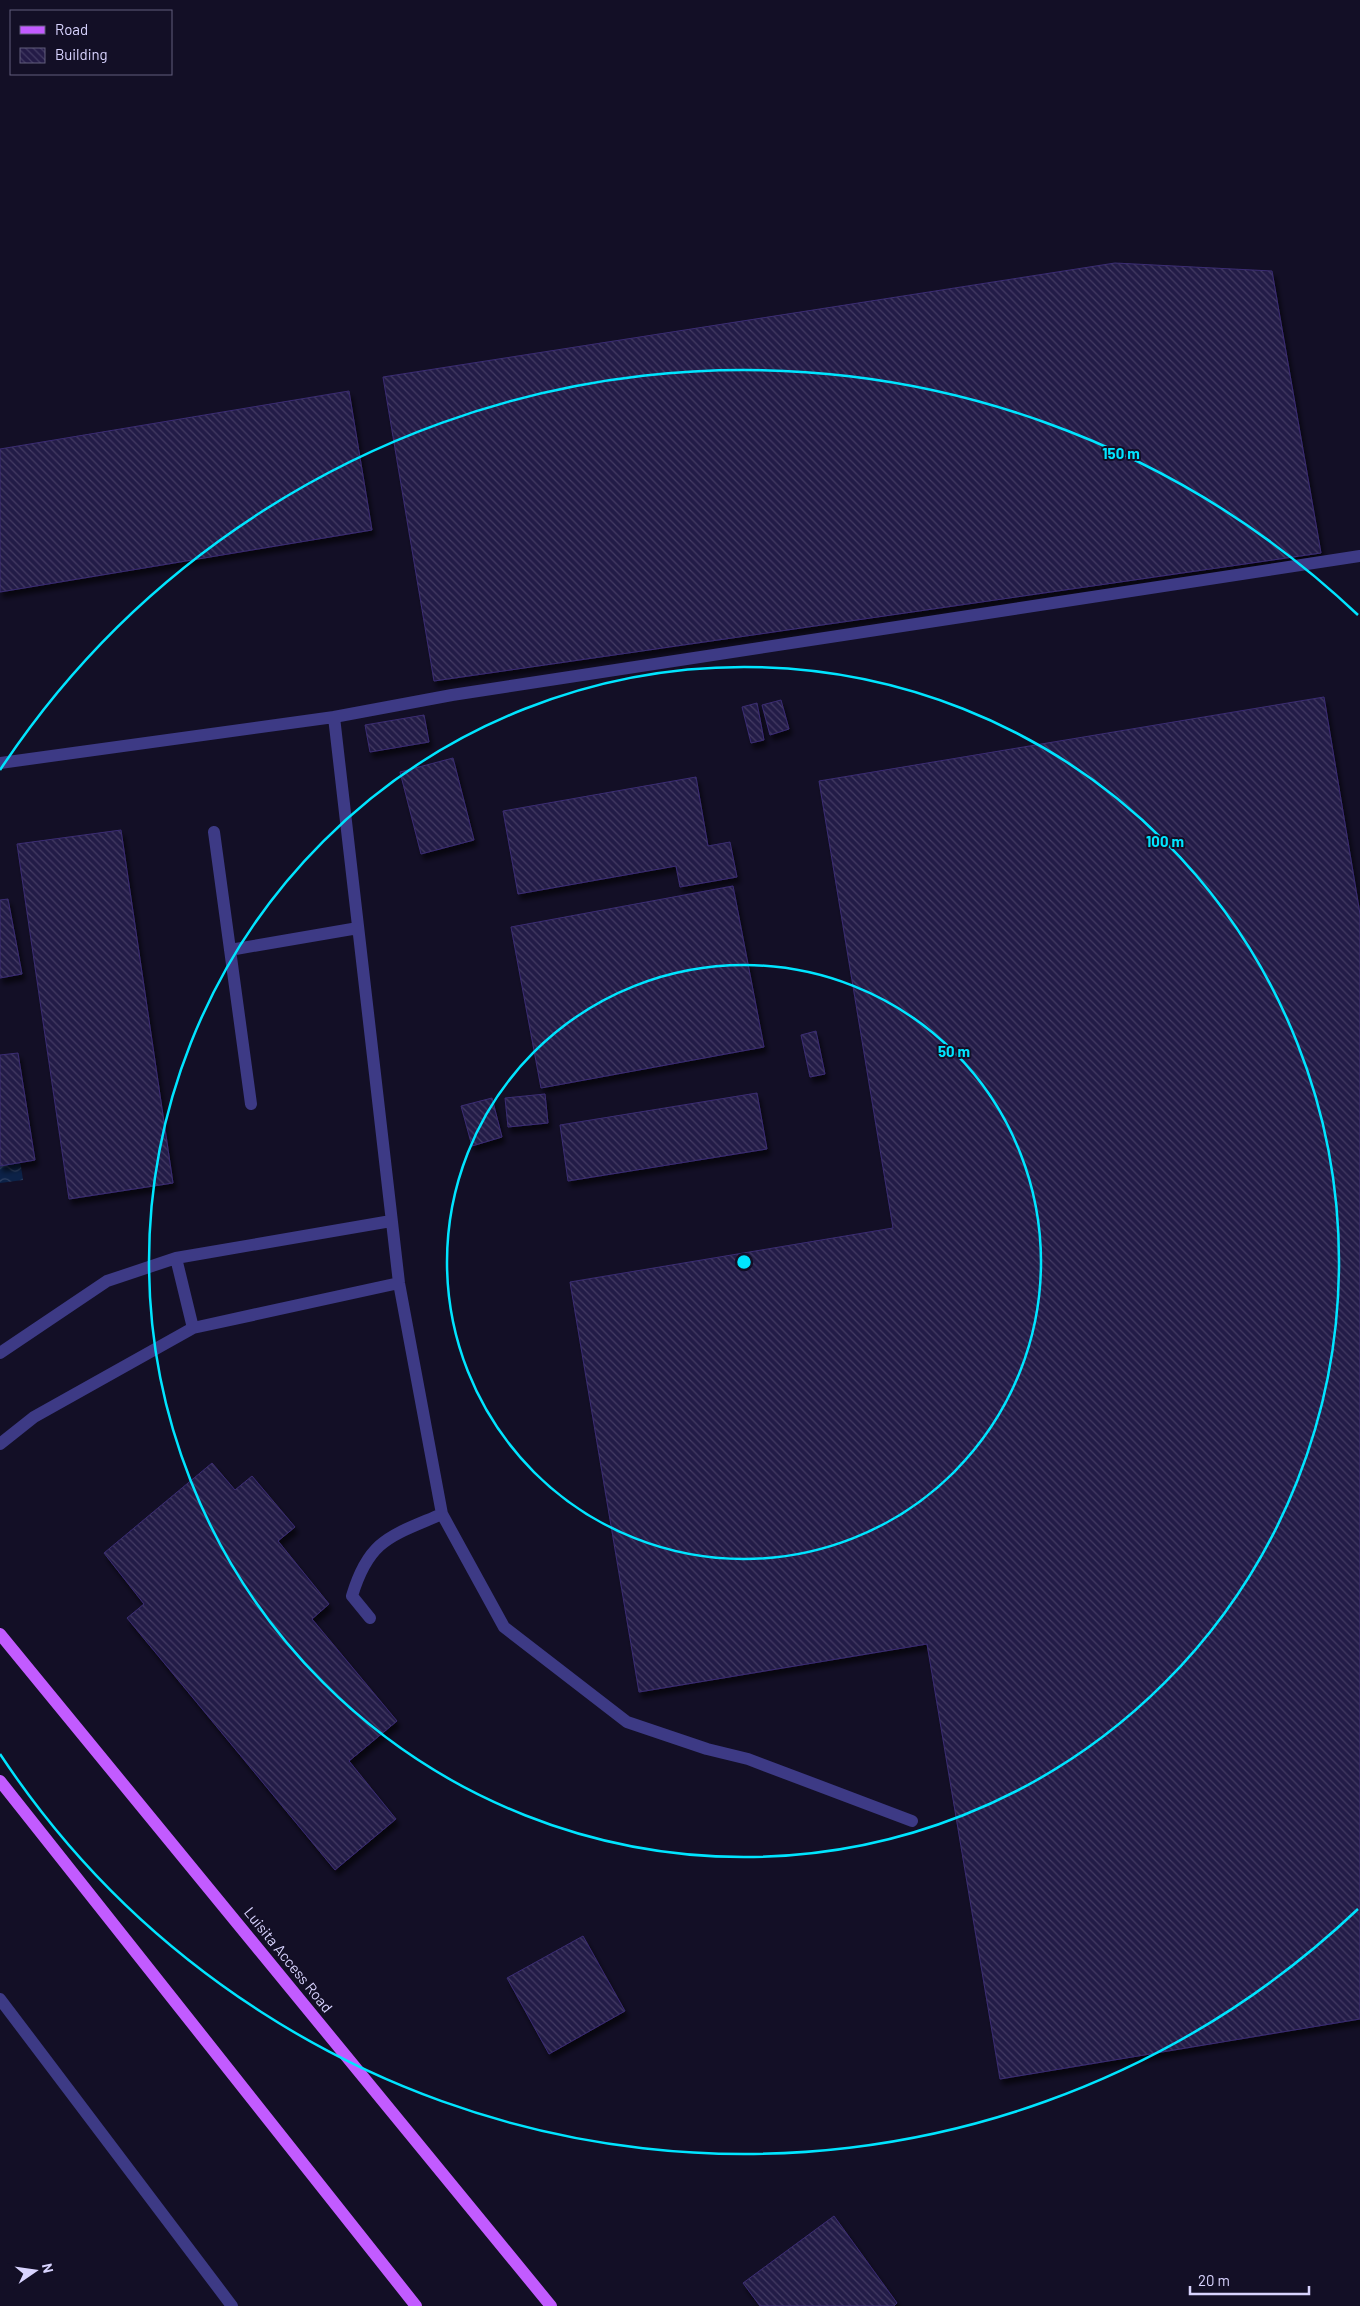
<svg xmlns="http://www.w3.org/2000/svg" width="1360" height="2306" viewBox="0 0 1360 2306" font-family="Barlow,sans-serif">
  <defs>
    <pattern id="water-waves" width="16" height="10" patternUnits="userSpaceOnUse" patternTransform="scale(1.25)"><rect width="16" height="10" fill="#0c2248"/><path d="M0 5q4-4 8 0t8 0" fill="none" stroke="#2f4163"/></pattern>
    <pattern id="building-back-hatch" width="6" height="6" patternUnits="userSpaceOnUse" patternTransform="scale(1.25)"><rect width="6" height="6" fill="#241b47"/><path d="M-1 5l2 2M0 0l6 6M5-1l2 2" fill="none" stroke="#433b63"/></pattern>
    <filter id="shadow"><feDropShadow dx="3" dy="5.5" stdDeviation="2.5" flood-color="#0009"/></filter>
  </defs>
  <rect width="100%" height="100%" fill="#130f26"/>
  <path fill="url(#water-waves)" d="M9,1085L23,1180L0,1183V1086Z"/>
  <path fill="url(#building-back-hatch)" stroke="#3b2d73" filter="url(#shadow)" d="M1115,263L1272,271L1321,553L434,681L383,377Z
    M349,391L372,530L0,592V449Z
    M1324,697L1360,914V2019L1000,2079L927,1644L639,1692L570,1282L893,1228L819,781Z
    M781,700L789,729L770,735L762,705Z
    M757,703L764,740L751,743L742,707Z
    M424,715L429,742L370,752L365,725Z
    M453,758L474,840L421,854L400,772Z
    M696,777L708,846L730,842L737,877L680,887L676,866L518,894L503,811Z
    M121,830L173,1183L69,1199L17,844Z
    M733,886L764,1047L541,1088L511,927Z
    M8,899L22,974L0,978V900Z
    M816,1031L825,1074L810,1077L801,1035Z
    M18,1053L35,1160L0,1166V1055Z
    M757,1093L767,1149L568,1181L560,1125Z
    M545,1094L548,1123L508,1127L505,1098Z
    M492,1098L502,1137L472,1146L461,1106Z
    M212,1463L235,1490L252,1476L295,1527L278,1541L329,1604L312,1619L397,1721L349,1761L396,1819L335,1870L127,1618L144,1604L104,1553Z
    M583,1936L625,2011L549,2054L507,1978Z
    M834,2216L897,2303L894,2306H760L743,2283Z"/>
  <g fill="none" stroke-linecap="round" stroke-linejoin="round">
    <path stroke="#3d3a85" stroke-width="12" d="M334,717L452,695L1360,556
      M0,763L334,717L399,1283L442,1514L504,1627L627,1722L707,1749L748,1759L912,1821
      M214,832L251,1104
      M230,950L358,928
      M176,1258L193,1328
      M0,1353L107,1281L176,1258L391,1221
      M0,1444L34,1417L193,1328L399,1283
      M370,1618L352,1596C369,1539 391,1536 442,1514
      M0,1999L232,2306"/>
    <path stroke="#c25bff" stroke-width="12" d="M0,1634L551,2306
      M0,1781L416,2306"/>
  </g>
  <g fill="none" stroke="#00e5ff" stroke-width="2.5">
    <circle cx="744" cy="1262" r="297"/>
    <circle cx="744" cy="1262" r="595"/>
    <path d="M1358 1909A892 892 0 0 1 0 1754M0 770A892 892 0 0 1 1358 615"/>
  </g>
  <g text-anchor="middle" stroke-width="4" stroke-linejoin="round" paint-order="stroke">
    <g font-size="15" fill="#d9d4ff" stroke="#130f26">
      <text transform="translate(288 1960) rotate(51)" y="5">Luisita Access Road</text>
    </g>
  </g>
  <circle cx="744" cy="1262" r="8" fill="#00e5ff" stroke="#130f26" stroke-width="2.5"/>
  <g font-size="15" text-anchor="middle" font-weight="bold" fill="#00e5ff" stroke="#130f26" stroke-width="4" stroke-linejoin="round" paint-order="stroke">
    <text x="1121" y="459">150 m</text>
    <text x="1165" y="847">100 m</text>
    <text x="954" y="1057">50 m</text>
  </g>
  <rect x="10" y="10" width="162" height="65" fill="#130f26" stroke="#625e7d"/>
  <rect x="20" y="26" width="25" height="8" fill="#c25bff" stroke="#625e7d"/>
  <text x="55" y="35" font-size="15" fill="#d9d4ff">Road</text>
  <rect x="20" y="48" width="25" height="15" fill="url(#building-back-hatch)" stroke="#625e7d"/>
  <text x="55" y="60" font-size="15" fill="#d9d4ff">Building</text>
  <g transform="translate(35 2271) rotate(77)" stroke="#130f26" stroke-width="4" paint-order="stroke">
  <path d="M0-4L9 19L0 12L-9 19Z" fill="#d9d4ff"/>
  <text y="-8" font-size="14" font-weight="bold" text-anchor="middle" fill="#d9d4ff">N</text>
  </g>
  <path d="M1190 2286v8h119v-8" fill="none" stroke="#d9d4ff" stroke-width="2.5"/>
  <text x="1198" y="2286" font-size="15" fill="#d9d4ff" stroke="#130f26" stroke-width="4" paint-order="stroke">20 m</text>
</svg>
